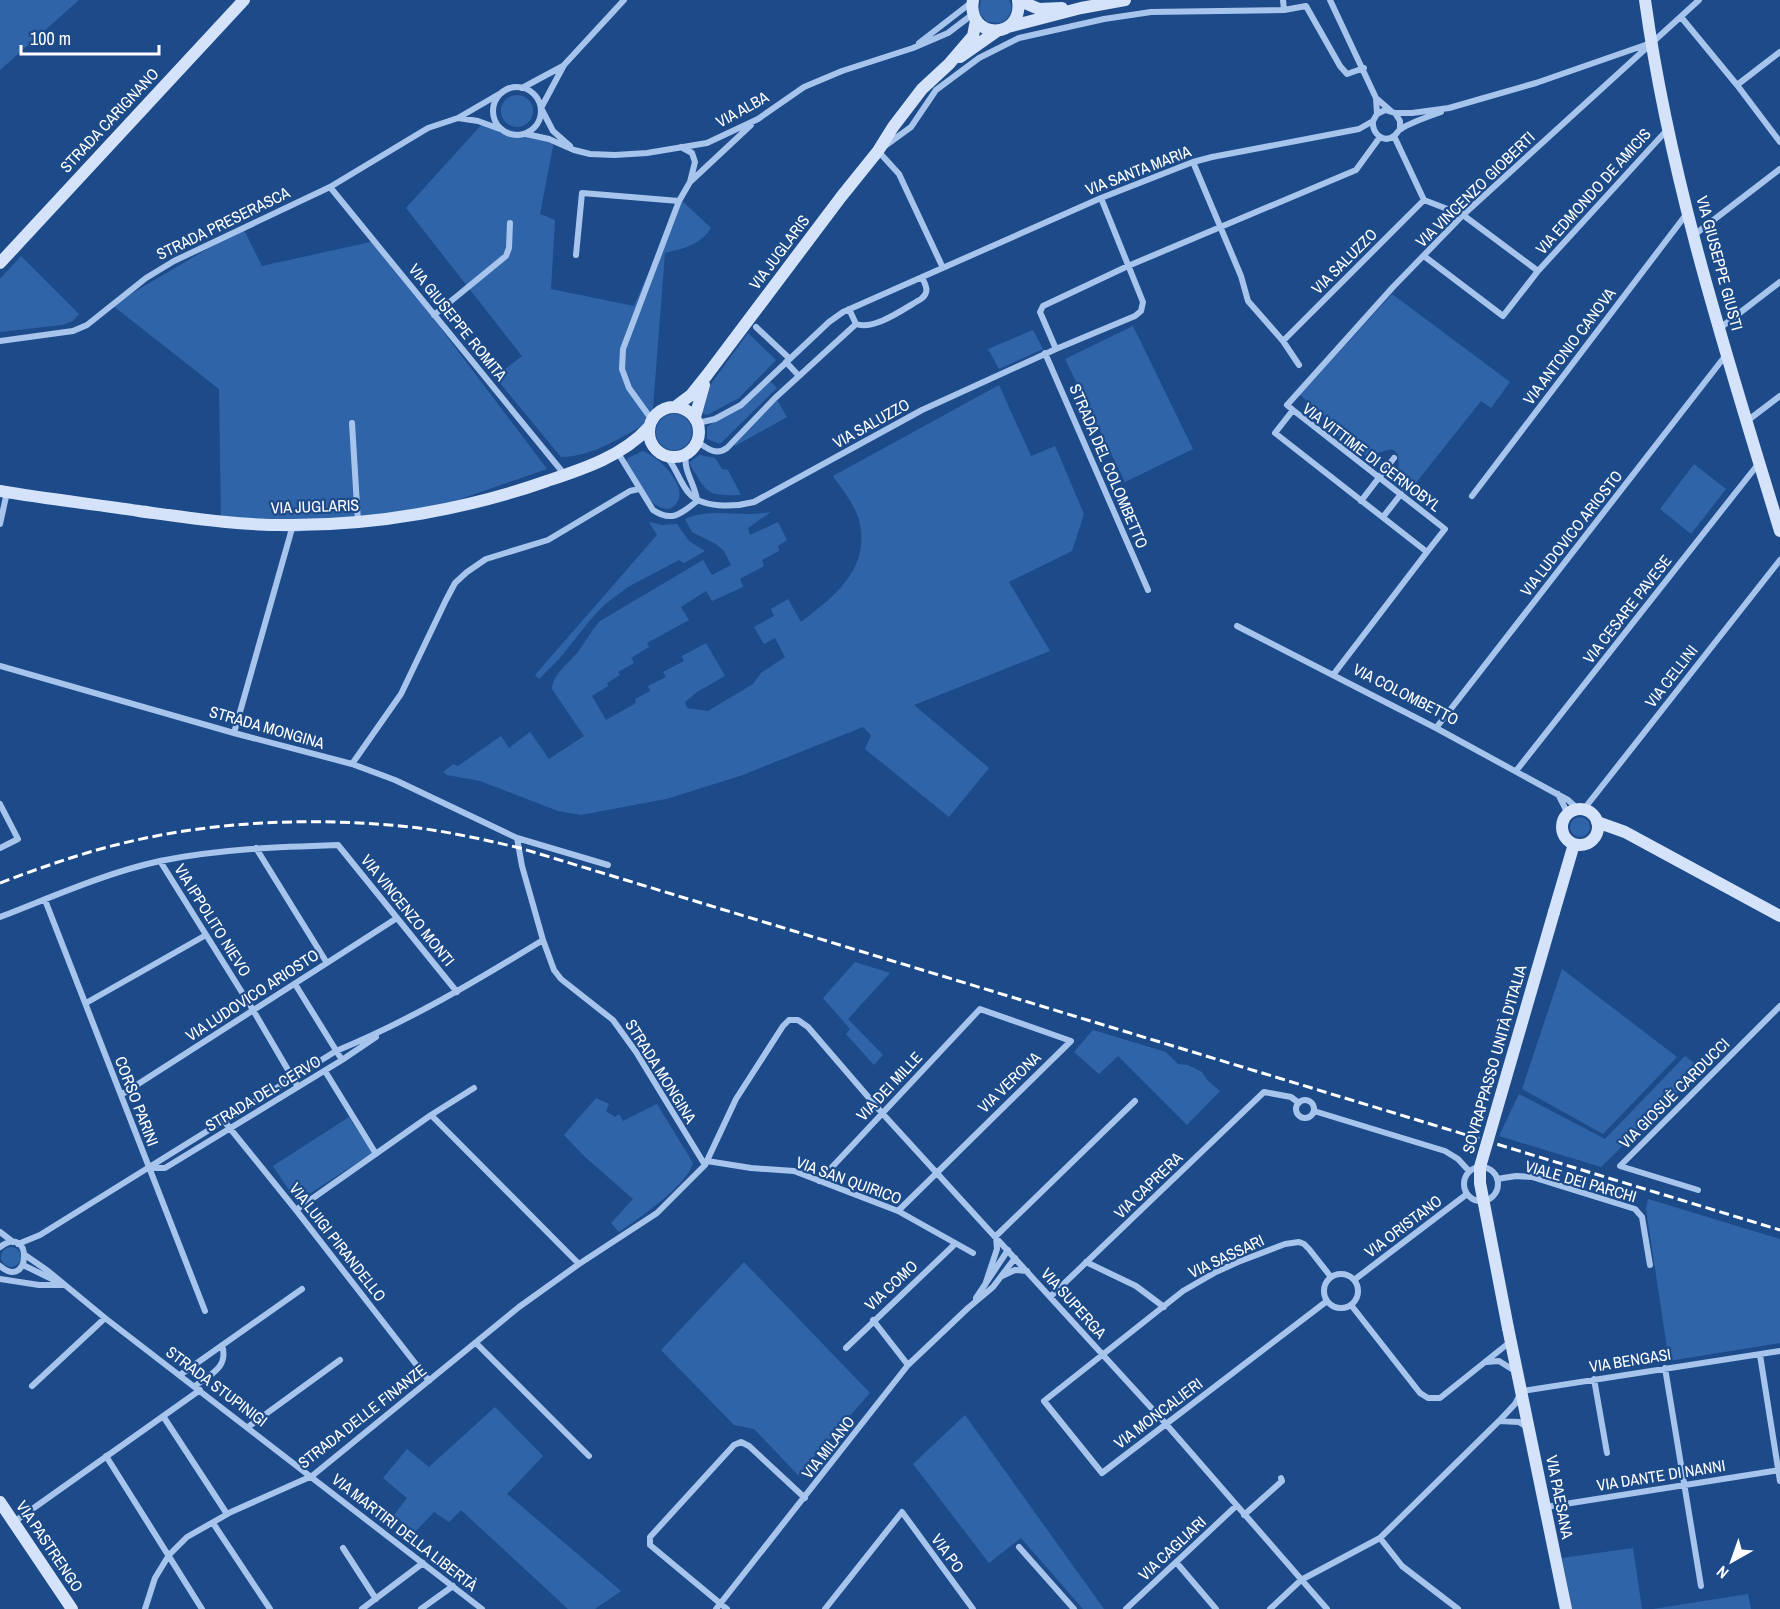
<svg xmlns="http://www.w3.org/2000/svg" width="1780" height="1609" viewBox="0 0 1780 1609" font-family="'Archivo Narrow',sans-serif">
  <rect width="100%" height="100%" fill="#1d4b8a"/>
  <path fill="#3064a8" d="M0,0H79L0,70Z
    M981,0H1009C1014,10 1010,18 1001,23L987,22L979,12Z
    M501 111a16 16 0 1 1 32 0a16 16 0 1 1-32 0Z
    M483,123L554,141L540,214L555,220L551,289L634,306L680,199L711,228C700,245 685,248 665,253L652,420C625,435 593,457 561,457L495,377L522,356L406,208Z
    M243,228L262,266L375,241L547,469L420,513L291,533L221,521L219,389L112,305Z
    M21,256L79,314L73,321L62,325L0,332V279Z
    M1392,294L1510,382L1491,408L1481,401L1407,494L1389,480L1399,467L1398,454L1392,449L1366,456L1325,426L1324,415L1300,395Z
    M1133,326L1193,449L1125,482L1065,359Z
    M1033,330L1043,349L999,369L988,349Z
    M748,333L776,360L739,398L707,415L699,412L700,399Z
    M770,381L777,388L720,444L707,439V427Z
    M999,385L1031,456L1055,446L1084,514L1072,551L1009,582L1050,651L914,705L989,768L949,817L865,749L871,735L863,727L740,776L666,799L581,815L558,811L480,781L447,775L443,772L453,764L458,766L501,736L509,748L530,732L549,759L584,736L552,689C553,674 568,664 577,653C585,643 591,631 600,621L703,560L712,575L731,565L724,551L716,544L692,532L685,519C712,507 742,518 771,512L748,528L750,535L778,522L787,540L778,546L779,551L762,560L764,566L740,579L743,587L712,601L706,591L681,607L689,620L647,643L649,647L631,658L634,663L618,672L620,675L607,683L608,686L592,696L606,720L636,703L635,699L650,691L648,686L666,677L663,672L684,661L682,656L706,643L725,676L697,692L685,702L687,708L708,711L753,684L761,673L785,657L775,638L764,644L754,627L774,616L771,609L788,599L801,622C835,596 871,569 859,520C855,505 842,489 833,476Z
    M777,400L787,417L735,446L734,442Z
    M656 432a18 18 0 1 1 36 0a18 18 0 1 1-36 0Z
    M643,451C662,458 697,495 669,509C647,509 636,478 626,462L628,458Z
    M699,455L715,458L722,469L728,470L741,495C704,496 708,493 689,463Z
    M1694,464L1726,489L1691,534L1660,509Z
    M649,522L662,525L677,524L689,541L705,551L684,563L679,560L628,587L604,605L591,619L560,658L539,679L535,675L657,535Z
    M1570 827a10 10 0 1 1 20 0a10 10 0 1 1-20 0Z
    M855,962L890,973L848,1019L883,1055L874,1065L846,1034L850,1029L823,998Z
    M1562,969L1677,1057L1603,1134L1522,1089Z
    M1093,1030L1166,1052L1178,1064L1188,1065L1202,1072L1208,1081L1220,1091L1187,1125L1118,1056L1099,1074L1074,1052Z
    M1685,1056L1702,1069L1601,1167L1499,1136L1519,1094L1605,1139Z
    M596,1098L609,1104L606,1111L615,1117L619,1114L623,1121L657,1104L693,1163C686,1187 639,1218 619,1232L611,1223L633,1199L584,1156L564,1135Z
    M349,1117L372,1153L297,1202L273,1166Z
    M1648,1199L1780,1239V1343L1669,1361L1646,1209Z
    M1 1257a10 10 0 1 1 20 0a10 10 0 1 1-20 0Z
    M744,1262L870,1393L798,1475L754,1429L734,1425L661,1350Z
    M495,1407L543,1456L507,1494L621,1591L595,1609H568L461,1510L449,1522L434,1512L415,1532L394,1515L407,1498L383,1478L407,1449L429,1467Z
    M965,1415L1104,1609H1083L1021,1538L989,1563L913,1464Z
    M1633,1548L1642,1609H1572L1562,1558Z
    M1748,1594L1751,1609H1653Z"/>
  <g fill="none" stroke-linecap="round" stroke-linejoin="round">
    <path stroke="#a7c5ec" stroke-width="6" d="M1330,0L1376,98
      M1284,10L1306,6L1340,66L1347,74L1364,68
      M1681,17L1737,85L1780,142
      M919,43L972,2
      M1737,85L1780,52
      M493 111a24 24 0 1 1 48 0a24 24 0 1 1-48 0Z
      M522,88L563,66
      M1395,113L1400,121V129
      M1377,114L1376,98L1391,111
      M458,118L478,121L500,129
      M1373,121C1372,133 1383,144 1394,136C1397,134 1398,130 1401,129C1409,123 1430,116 1441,112
      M526,134L549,139L574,150L590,154L615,155L647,153L707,143L758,119L804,87L842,71L913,48L948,33L973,14
      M1394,136L1424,200L1463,215L1538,271
      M570,146L553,131L541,108L564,65L624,0
      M681,147L692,153L695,162L690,182L751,125
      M1193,162L1241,276L1248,301L1283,341L1299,365
      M330,187L565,475
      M1694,235L1780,169
      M576,255L582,193L679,201
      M1424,256L1503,316L1538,271L1667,130
      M943,268L899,174L878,151L911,127L936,90L979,58L1019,38L1104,19L1151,12L1284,10L1283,0
      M434,315L506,256L509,248L510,223
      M856,324C874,331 905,308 921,299C930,292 926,286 922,277
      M756,327L790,359
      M1720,328L1780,282
      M0,341L73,331L87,325L146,278L174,261L330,187L428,128L458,118L501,93
      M1283,341L1424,200
      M1056,349L1040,312L1043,306L1128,266L1356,170L1380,137
      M1045,353L1148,590
      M786,362L799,376
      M1293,410L1287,405L1393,287L1463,215L1699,0
      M1293,410L1445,529L1427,552L1275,433Z
      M652,420L629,388L622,369L623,349L679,201L690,182
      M1747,421L1780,396
      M352,423L358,522
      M698,423L715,419L741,405L829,322L843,312L1101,198L1193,162L1212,157L1359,129L1373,121L1377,114L1385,110L1395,113H1412L1449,108L1536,83L1651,43
      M698,442C708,449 716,456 727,448L775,398L856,324L849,309
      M618,453L653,510C672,523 682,513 697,501
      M686,455C683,471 695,484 697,500
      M666,456C676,467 679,481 688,492C701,509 735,507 754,502L922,410L1056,349L1135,316L1141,311L1143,302L1101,198
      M1472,496L1688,212
      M1361,501L1394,458
      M1383,517L1401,494
      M0,524L7,492
      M1237,626L1436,728L1568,800L1578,809
      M0,666L234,733L352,764L395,780L517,838L608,865
      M1333,675L1427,552
      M1436,728L1726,355
      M234,733L293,525
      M352,764L401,694L446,600L455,583L467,572L486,559L548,540L630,491L639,489
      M1516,771L1759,463
      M1558,794L1566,810L1564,817
      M0,804L18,839L0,848
      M1584,809L1780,560
      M517,838L522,866L543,940L554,970L561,979L613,1020L636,1052L705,1165
      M256,848L327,963
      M160,861L253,1010L298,1087
      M45,900L205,1311
      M0,917C52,897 105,873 160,861C218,849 278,847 338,845L457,992
      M295,984L342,1060
      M86,1003L206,935
      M325,1071L376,1154
      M121,1095L397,918
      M1296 1109a9 9 0 1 1 18 0a9 9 0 1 1-18 0Z
      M1314,1111L1445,1151L1458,1159L1469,1171
      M431,1115L474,1088
      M224,1121L296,1210L429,1381
      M707,1161L751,1168L794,1171L898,1211L973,1253
      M1464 1184a17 17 0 1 1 34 0a17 17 0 1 1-34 0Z
      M151,1168H165L342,1060L376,1037
      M1497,1179L1516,1176L1532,1177L1635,1209L1642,1217L1650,1265
      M819,1181L980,1009L1071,1041L898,1211
      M1698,1190L1620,1166L1780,1006
      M296,1210L431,1115L579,1264
      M0,1232L13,1242
      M18,1244L40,1235L336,1051C409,1021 476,981 543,940
      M0,1247C33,1222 31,1292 0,1266
      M25,1255L48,1271L105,1318L482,1609
      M1086,1262L1136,1286L1164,1307
      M23,1265L56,1281
      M1324 1291a17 17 0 1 1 34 0a17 17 0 1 1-34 0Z
      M1002,1276L1015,1270L1027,1271
      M0,1279L39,1285H64
      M1354,1280L1467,1194
      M985,1285L997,1249L996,1236L1135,1101
      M1050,1297L1264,1092L1291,1097L1299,1103
      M976,1298L1008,1250
      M1327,1301L1102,1473L1044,1401L1183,1291L1216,1272L1238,1262L1285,1244L1299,1242L1304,1244L1309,1249L1331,1277
      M1351,1305L1420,1393L1428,1398H1440L1510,1342
      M873,1320L908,1365
      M476,1343L589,1456
      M846,1348L955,1244
      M1760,1355L1780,1481
      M1486,1362L1499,1361L1515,1371
      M1665,1368L1701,1586
      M180,1375L302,1289
      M1594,1379L1607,1453
      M32,1386L105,1318
      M195,1386C211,1374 229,1367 222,1345
      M163,1416L227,1514
      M1499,1421L1519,1422L1527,1427
      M248,1427L340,1360
      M106,1456L202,1609
      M1546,1507L1780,1470
      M1244,1515L1282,1481L1281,1478
      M14,1522L200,1390
      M213,1523L270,1609
      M1380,1538L1402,1566L1458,1609
      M1019,1547L1074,1609
      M343,1548L376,1599
      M1176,1562L1216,1609
      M145,1609L155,1578L169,1555L187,1537L231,1512L312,1476L519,1307L579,1264L657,1213L705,1165L736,1099L783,1026L789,1020H798L808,1027L882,1113L1166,1424L1327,1609
      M362,1609L423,1563
      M421,1609L453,1586
      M716,1609L908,1365L968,1308L993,1287L1015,1258
      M727,1609L650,1545V1537L734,1445L741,1442L749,1446L805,1498
      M825,1609L902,1512L973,1609
      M1126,1609L1236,1506
      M1270,1609L1301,1580L1380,1538L1499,1421L1515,1404L1522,1391L1780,1351"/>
    <path stroke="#d4e3f9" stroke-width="12" d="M973,0C966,40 1024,41 1018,0
      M1018,0L1039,9L1062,8
      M1645,0C1670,181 1727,357 1780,531
      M1008,27L1081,8L1125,0
      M960,57L997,31
      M0,263L244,0
      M649 432a25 25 0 1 1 50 0a25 25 0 1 1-50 0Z
      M675,407L691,395L707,375L841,197L878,151L893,127L922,89L949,64L973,36L976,20
      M695,417L704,385
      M0,491C46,499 93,504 139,511C190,518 241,526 293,525C377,525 468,509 547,481C583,469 623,456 649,427
      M1562 827a18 18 0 1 1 36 0a18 18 0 1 1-36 0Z
      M1597,822L1625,832L1780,916
      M1554,912L1574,844
      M1508,1328L1566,1609
      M0,1502L72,1609"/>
    <path stroke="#fff" stroke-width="3" stroke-dasharray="10 4.5" stroke-linecap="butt" d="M0,883C34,870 68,858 104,848C196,823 294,817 389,825C433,828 477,838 520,848L1780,1230"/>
    <path stroke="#d4e3f9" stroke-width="12" d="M1508,1328L1480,1183V1167L1554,912"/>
  </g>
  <g text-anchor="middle" stroke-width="4.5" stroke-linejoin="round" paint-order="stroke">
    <g font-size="16" fill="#fff" stroke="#1d4b8a">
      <text transform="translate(742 109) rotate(-29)" y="6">VIA ALBA</text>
      <text transform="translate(109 120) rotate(-47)" y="6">STRADA CARIGNANO</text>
      <text transform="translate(1138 170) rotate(-21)" y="6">VIA SANTA MARIA</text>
      <text transform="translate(1475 189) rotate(-44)" y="6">VIA VINCENZO GIOBERTI</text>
      <text transform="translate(1593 191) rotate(-48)" y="6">VIA EDMONDO DE AMICIS</text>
      <text transform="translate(223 223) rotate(-26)" y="6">STRADA PRESERASCA</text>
      <text transform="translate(779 252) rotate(-53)" y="6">VIA JUGLARIS</text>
      <text transform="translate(1344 261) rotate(-45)" y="6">VIA SALUZZO</text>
      <text transform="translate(1720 263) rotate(75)" y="6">VIA GIUSEPPE GIUSTI</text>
      <text transform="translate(458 322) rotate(51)" y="6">VIA GIUSEPPE ROMITA</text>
      <text transform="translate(1569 346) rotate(-53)" y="6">VIA ANTONIO CANOVA</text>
      <text transform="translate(871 423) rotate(-29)" y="6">VIA SALUZZO</text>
      <text transform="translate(1372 457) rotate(37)" y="6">VIA VITTIME DI CERNOBYL</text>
      <text transform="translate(1109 466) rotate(67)" y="6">STRADA DEL COLOMBETTO</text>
      <text transform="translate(315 506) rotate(-2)" y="6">VIA JUGLARIS</text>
      <text transform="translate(1571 533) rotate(-52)" y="6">VIA LUDOVICO ARIOSTO</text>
      <text transform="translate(1627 609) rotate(-52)" y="6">VIA CESARE PAVESE</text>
      <text transform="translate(1671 676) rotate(-52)" y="6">VIA CELLINI</text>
      <text transform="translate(1406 694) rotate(27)" y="6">VIA COLOMBETTO</text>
      <text transform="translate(267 727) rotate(16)" y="6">STRADA MONGINA</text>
      <text transform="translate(408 910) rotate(51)" y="6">VIA VINCENZO MONTI</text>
      <text transform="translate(213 920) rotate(58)" y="6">VIA IPPOLITO NIEVO</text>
      <text transform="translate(252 995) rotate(-33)" y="6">VIA LUDOVICO ARIOSTO</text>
      <text transform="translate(1494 1059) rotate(-74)" y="6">SOVRAPPASSO UNITÀ D'ITALIA</text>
      <text transform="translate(661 1071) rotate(58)" y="6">STRADA MONGINA</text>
      <text transform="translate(1009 1082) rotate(-44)" y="6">VIA VERONA</text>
      <text transform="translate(889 1086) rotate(-47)" y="6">VIA DEI MILLE</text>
      <text transform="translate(263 1093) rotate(-31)" y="6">STRADA DEL CERVO</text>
      <text transform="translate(1674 1093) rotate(-45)" y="6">VIA GIOSUÈ CARDUCCI</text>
      <text transform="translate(137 1101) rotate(69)" y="6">CORSO PARINI</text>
      <text transform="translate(849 1180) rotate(20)" y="6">VIA SAN QUIRICO</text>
      <text transform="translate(1581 1181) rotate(16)" y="6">VIALE DEI PARCHI</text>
      <text transform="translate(1148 1185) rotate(-44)" y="6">VIA CAPRERA</text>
      <text transform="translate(1403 1226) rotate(-37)" y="6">VIA ORISTANO</text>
      <text transform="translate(338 1242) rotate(52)" y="6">VIA LUIGI PIRANDELLO</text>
      <text transform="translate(1226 1256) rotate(-25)" y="6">VIA SASSARI</text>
      <text transform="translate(891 1285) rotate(-43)" y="6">VIA COMO</text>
      <text transform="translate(1074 1303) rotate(48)" y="6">VIA SUPERGA</text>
      <text transform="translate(1630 1360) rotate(-9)" y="6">VIA BENGASI</text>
      <text transform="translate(217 1386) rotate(37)" y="6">STRADA STUPINIGI</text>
      <text transform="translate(1158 1413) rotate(-37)" y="6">VIA MONCALIERI</text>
      <text transform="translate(362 1416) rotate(-38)" y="6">STRADA DELLE FINANZE</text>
      <text transform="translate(828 1447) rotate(-52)" y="6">VIA MILANO</text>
      <text transform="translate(1661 1475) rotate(-9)" y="6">VIA DANTE DI NANNI</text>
      <text transform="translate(1560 1497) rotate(79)" y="6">VIA PAESANA</text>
      <text transform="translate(405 1532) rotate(38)" y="6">VIA MARTIRI DELLA LIBERTÀ</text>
      <text transform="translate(50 1546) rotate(56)" y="6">VIA PASTRENGO</text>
      <text transform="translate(1172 1548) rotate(-43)" y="6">VIA CAGLIARI</text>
      <text transform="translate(948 1553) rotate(54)" y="6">VIA PO</text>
    </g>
  </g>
  <g transform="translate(1732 1561) rotate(220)" stroke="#1d4b8a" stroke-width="4.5" paint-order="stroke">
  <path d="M0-4.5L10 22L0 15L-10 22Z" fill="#ffffff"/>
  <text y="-9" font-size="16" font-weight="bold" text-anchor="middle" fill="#ffffff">N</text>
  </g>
  <path d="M21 45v9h138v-9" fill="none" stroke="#ffffff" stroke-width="3"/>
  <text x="30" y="45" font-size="18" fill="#ffffff" stroke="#1d4b8a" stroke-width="4.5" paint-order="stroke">100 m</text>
</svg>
